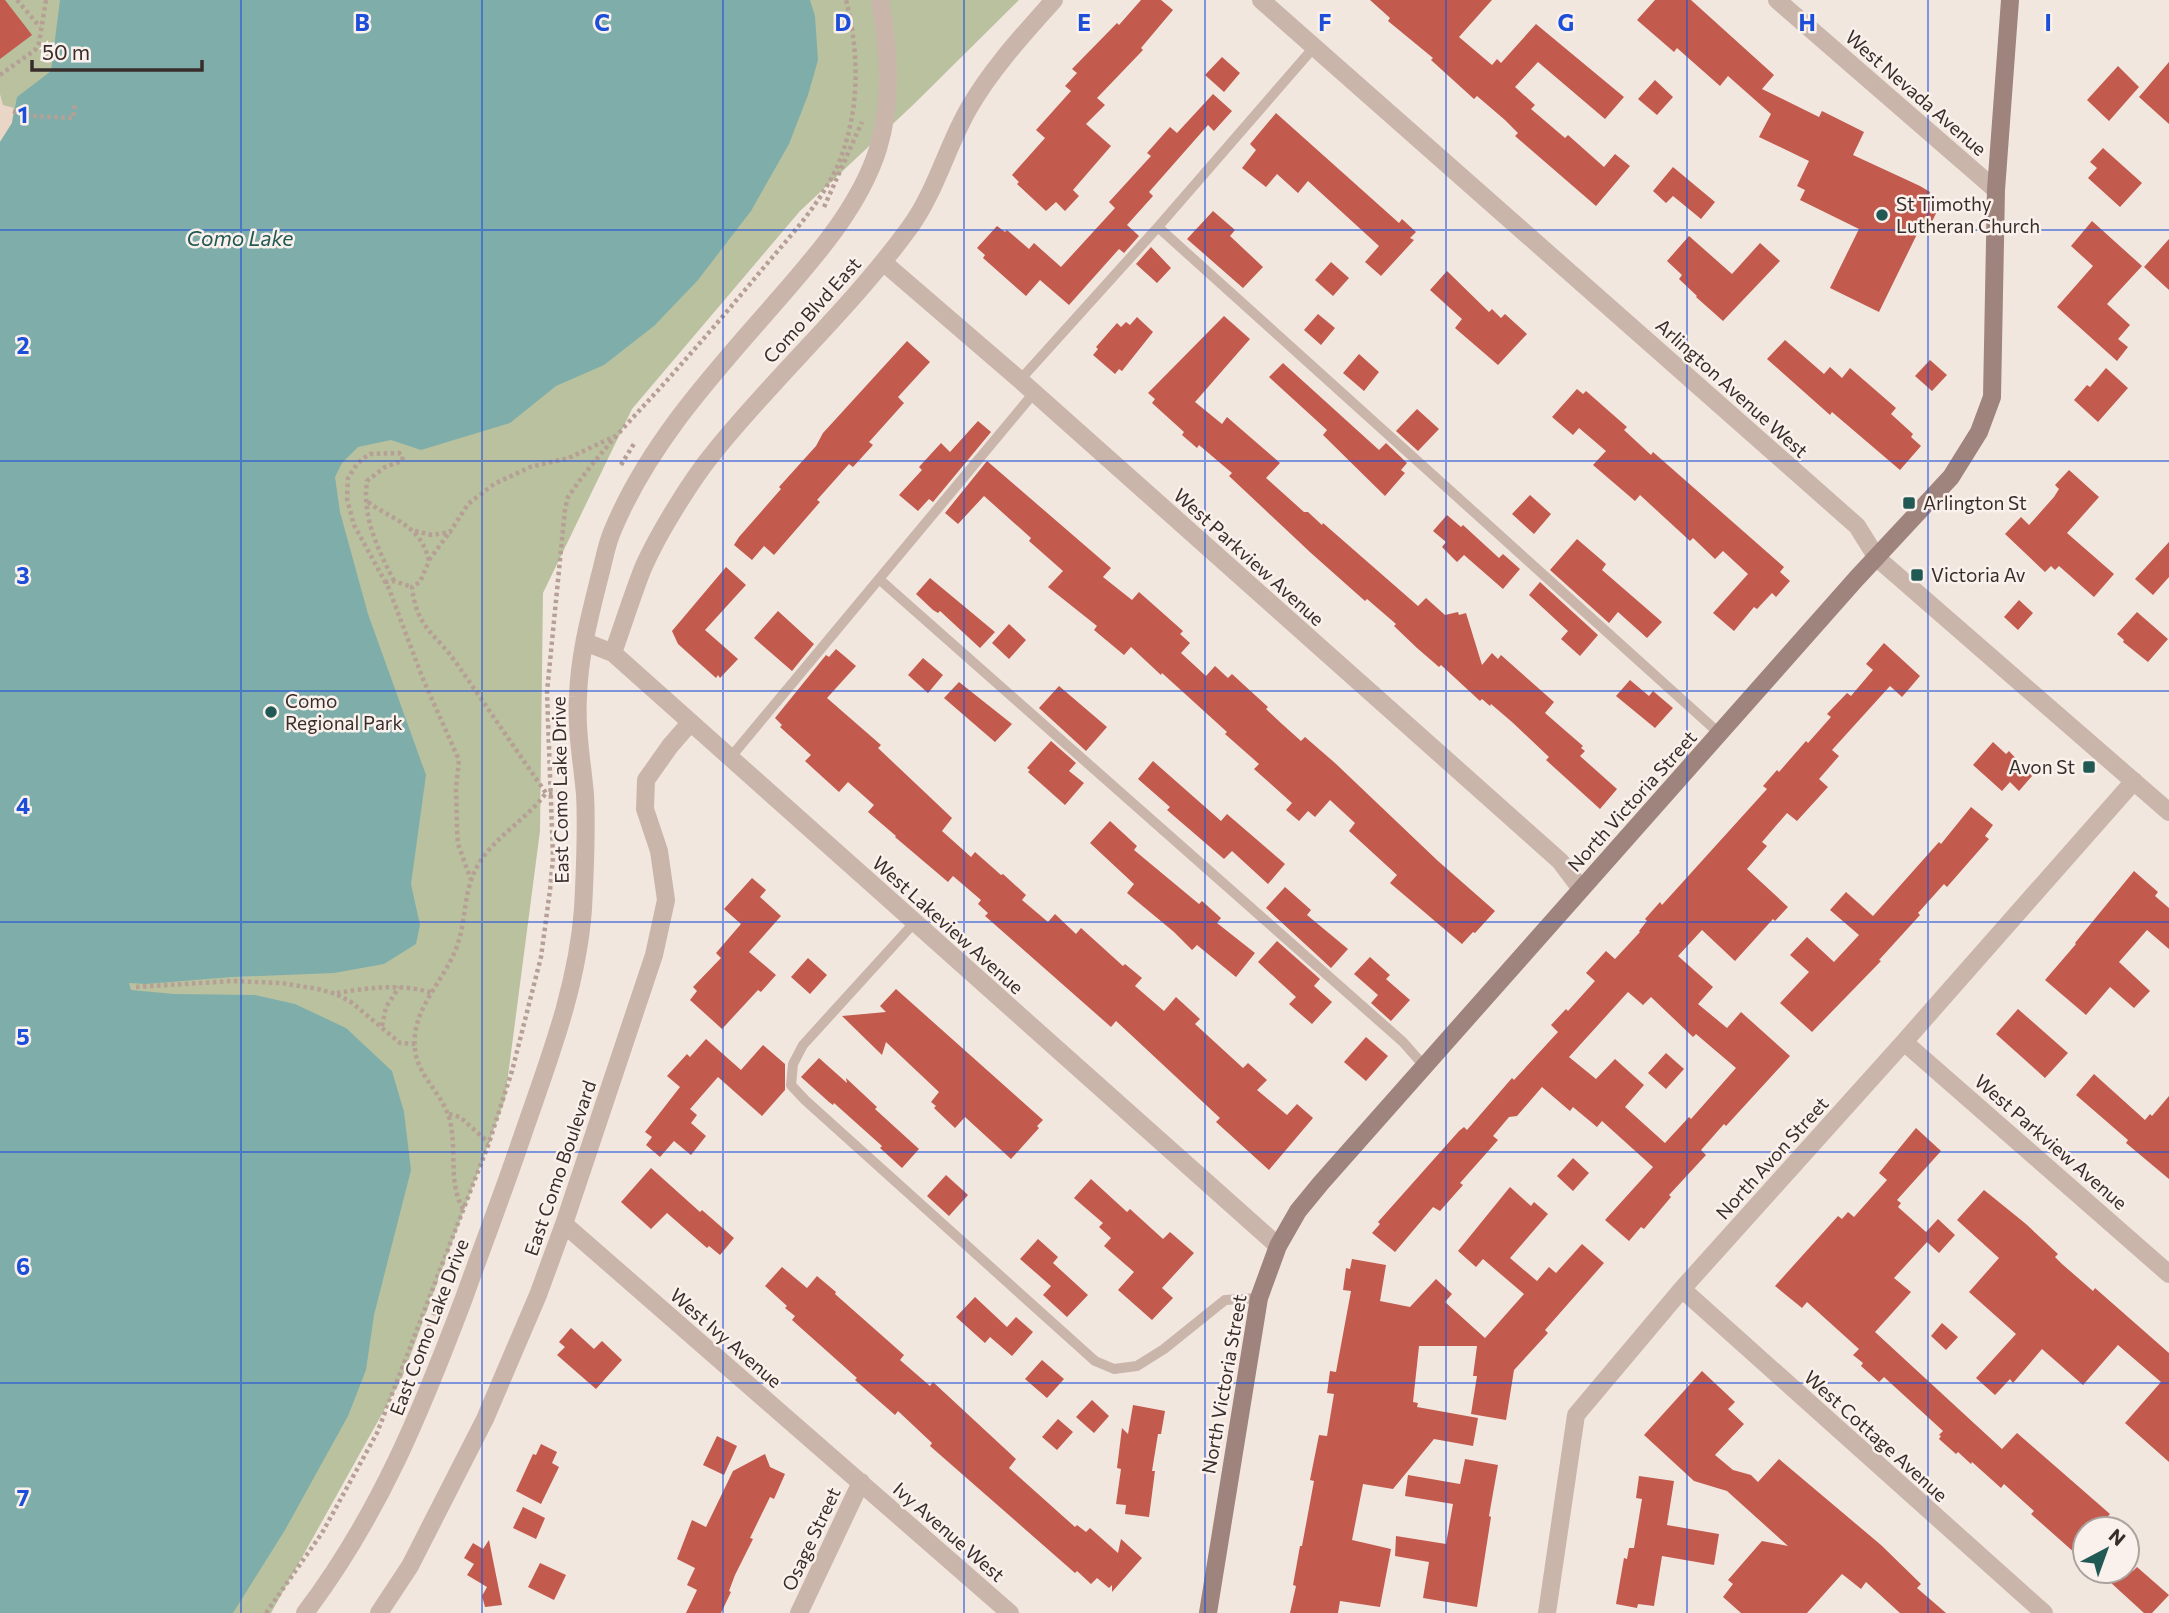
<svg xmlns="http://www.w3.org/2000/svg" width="2169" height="1613" viewBox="0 0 2169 1613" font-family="Commissioner,sans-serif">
  <rect width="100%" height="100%" fill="#f2e7df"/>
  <path fill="#bac19f" d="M0,0H1019L913,105L800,211L632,409L543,593L540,831L505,1099L402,1378L271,1613H0Z"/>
  <path fill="#e9d6c7" d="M0,94L3,105L14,108L12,123L0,142Z"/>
  <path fill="#7faeaa" d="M60,0H810L815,16L818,60L808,95L789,144L751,211L698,280L654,326L604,365L556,386L510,423L421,450L391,440L358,447L342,463L335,477L340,512L368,614L426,775L411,884L420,925L416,944L384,964L334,973L232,977L146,984L129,983L131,990L174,994L255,995L295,1004L346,1028L392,1071L404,1112L411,1170L374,1315L366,1370L348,1416L285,1530L233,1613H0V142L12,123L17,97L51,71Z"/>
  <path fill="#c25a4e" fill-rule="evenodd" d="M0,0H5L32,35L0,59Z
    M1141,0H1161L1173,10L1141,48L1143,50L1097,98L1105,105L1086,124L1111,146L1073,190L1079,196L1065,211L1056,202L1046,211L1017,184L1019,182L1012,175L1045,138L1036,130L1071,91L1065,86L1077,73L1072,69L1117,23L1119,25Z
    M1370,0H1492L1459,37L1492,65L1497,59L1501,63L1536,24L1624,97L1605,119L1538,62L1515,87L1535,105L1531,109L1565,138L1568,135L1604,167L1615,154L1630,166L1596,206L1515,136L1518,133L1505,120L1477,96L1474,99L1431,60L1433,58L1388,21L1390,18Z
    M1655,0H1691L1774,75L1762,89L1819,117L1822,111L1864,132L1853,155L1920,186L1930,192L1929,195L1942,201L1927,232L1920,228L1879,312L1830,288L1859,229L1800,200L1805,190L1797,186L1809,161L1759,137L1771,114L1728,76L1720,86L1677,48L1674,52L1637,20Z
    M1222,57L1240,73L1224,92L1205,75Z
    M2169,62V124L2139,97Z
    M2118,66L2139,87L2109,121L2087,100Z
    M1655,80L1673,97L1657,115L1638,99Z
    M1213,94L1232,111L1214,131L1208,125L1149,192L1153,196L1127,225L1139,236L1124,253L1119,249L1069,305L1040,280L1026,296L983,258L985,255L977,248L997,226L1005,232L1007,230L1029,249L1034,243L1061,267L1115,208L1109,202L1151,156L1147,153L1170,127L1177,133Z
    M1276,113L1399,223L1402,219L1416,232L1410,238L1414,240L1381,276L1365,262L1379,246L1308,181L1298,193L1277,174L1266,187L1242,168L1256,150L1250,144Z
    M2103,148L2142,183L2120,207L2088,178L2097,168L2090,162Z
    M1673,167L1715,202L1701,219L1673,196L1666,203L1653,191Z
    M1213,211L1235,230L1230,236L1263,267L1243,288L1187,239Z
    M2092,221L2142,266L2107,304L2130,325L2118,339L2128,347L2117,361L2057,307L2093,266L2071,246Z
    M1689,236L1732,274L1760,243L1780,261L1723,321L1696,297L1697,296L1679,279L1682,275L1667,261Z
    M2169,239V290L2144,267Z
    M1151,247L1171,268L1157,283L1136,264Z
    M1331,262L1349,278L1333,296L1315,280Z
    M1447,271L1489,312L1492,309L1501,318L1505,314L1527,334L1498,365L1455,328L1462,319L1430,290Z
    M1318,314L1335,328L1321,345L1304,330Z
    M1224,316L1250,339L1195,402L1222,424L1227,417L1280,463L1266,478L1304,512H1308L1322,525L1323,523L1418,606L1426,598L1445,615L1458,612L1459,615L1466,613L1482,665L1492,653L1498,659L1501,655L1554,702L1545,713L1583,746L1581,748L1585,751L1580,756L1617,789L1600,809L1546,760L1549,757L1512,722L1491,704L1490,706L1482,699L1480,701L1441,665L1439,667L1417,648L1394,626L1396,624L1367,599L1365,601L1311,553L1229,476L1232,473L1199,445L1197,448L1182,435L1184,432L1152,403L1155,399L1148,393Z
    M1137,317L1153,332L1122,371L1119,369L1115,374L1093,355L1098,349L1096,347L1117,323L1121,327L1126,322L1130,325Z
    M1785,340L1824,374L1830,367L1842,378L1850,368L1896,408L1891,414L1913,434L1911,437L1921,446L1900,470L1832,412L1830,415L1767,359Z
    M907,341L930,362L898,397L904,403L869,442L873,445L853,467L849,464L817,500L820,502L774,555L764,546L752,560L734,545L739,537L781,489L779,487L816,446L823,433Z
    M1359,354L1379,372L1364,391L1343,373Z
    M1930,360L1947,375L1932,391L1915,376Z
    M1283,363L1379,450L1386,443L1407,463L1401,470L1405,473L1385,496L1323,435L1327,430L1269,377Z
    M2106,368L2128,388L2098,422L2074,400L2087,385L2090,387Z
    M1577,389L1583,394L1586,391L1627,427L1624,430L1651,455L1653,452L1784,567L1780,572L1790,581L1776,597L1772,593L1757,609L1754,607L1734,631L1713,613L1748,574L1723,551L1715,559L1693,538L1690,541L1640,495L1635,501L1593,465L1606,451L1579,428L1573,435L1552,417Z
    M1417,409L1439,429L1418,451L1396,431Z
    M978,421L991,432L933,502L929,499L918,511L899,495L922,470L919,467L941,443L950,452Z
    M987,461L1111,568L1103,577L1132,600L1139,592L1183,631L1180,634L1190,643L1181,653L1206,676L1215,666L1228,678L1232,674L1268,707L1266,709L1282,724L1301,741L1305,737L1335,763L1438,861L1495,911L1475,933L1473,932L1462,944L1390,883L1397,875L1349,831L1355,823L1330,800L1315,817L1308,811L1299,821L1286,810L1292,803L1254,769L1259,764L1225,734L1227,732L1162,673L1161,675L1131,647L1124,655L1094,630L1097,626L1048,587L1063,571L1029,541L1031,538L984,496L958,524L945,513Z
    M2069,470L2099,497L2067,533L2114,574L2094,597L2059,566L2055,570L2051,566L2045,572L2005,534L2021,517L2029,525L2054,497L2059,489L2055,485Z
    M1530,495L1551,514L1534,534L1512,514Z
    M1447,515L1461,527L1463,525L1499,558L1503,554L1520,569L1503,589L1464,555L1457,562L1442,547L1446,542L1433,531Z
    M1577,539L1606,564L1602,570L1662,622L1647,638L1618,612L1609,623L1550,570Z
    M2169,542V577L2153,595L2135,579Z
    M726,567L746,585L705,630L738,659L720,678L718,675L716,678L678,644L672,631Z
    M930,578L995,632L980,648L940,611L938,613L933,610L916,594Z
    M1540,582L1598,635L1580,656L1561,639L1568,631L1529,595Z
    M2019,600L2033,613L2018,630L2004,617Z
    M778,611L814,644L792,671L754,638Z
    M2137,612L2168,639L2148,662L2123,642L2124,640L2117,634Z
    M1009,624L1026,640L1009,659L992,643Z
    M1884,643L1920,676L1902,697L1890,686L1832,750L1839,756L1819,779L1828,787L1797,821L1787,813L1762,842L1767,846L1747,869L1788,907L1775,921L1773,919L1735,961L1702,930L1678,956L1713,987L1698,1004L1727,1028L1741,1012L1790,1056L1726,1126L1724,1124L1701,1150L1706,1155L1669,1195L1671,1197L1644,1229L1641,1227L1629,1241L1605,1220L1653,1167L1602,1121L1597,1127L1573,1107L1570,1111L1542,1087L1517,1116L1509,1117L1493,1136L1498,1140L1460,1183L1463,1185L1440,1211L1433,1207L1395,1252L1372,1233L1380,1224L1378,1222L1459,1131L1464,1127L1467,1130L1512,1078L1514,1080L1558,1032L1551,1025L1566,1009L1568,1011L1595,981L1586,973L1606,951L1615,959L1640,932L1639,931L1647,921L1645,919L1660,902L1662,905L1767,789L1763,786L1777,770L1779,772L1806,741L1808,743L1831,717L1827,714L1847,693L1851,696L1873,670L1866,664ZM1628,992L1643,1005L1651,997L1693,1037L1696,1034L1736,1068L1691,1119L1689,1117L1665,1143L1625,1107L1644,1085L1615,1059L1596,1079L1569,1057Z
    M836,649L856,666L827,698L881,745L878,748L952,818L942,831L971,857L975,852L1001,875L1003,874L1026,895L1022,900L1048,922L1055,914L1076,934L1081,928L1123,966L1125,964L1142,978L1135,986L1164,1011L1176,997L1200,1019L1195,1024L1243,1068L1248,1063L1267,1080L1257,1090L1287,1115L1297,1104L1313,1118L1269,1170L1216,1122L1220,1118L1129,1033L1116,1021L1111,1027L985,916L988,913L978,904L981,900L953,876L948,882L895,837L896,836L868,812L874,805L848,782L839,792L805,761L811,755L780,727L782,725L775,718L826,655L829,657Z
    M923,658L943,675L928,693L908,675Z
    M1630,680L1649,696L1653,691L1673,708L1655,728L1616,696Z
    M959,682L1012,724L995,742L944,698Z
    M1059,686L1107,727L1086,751L1039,708Z
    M1051,741L1076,763L1069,771L1084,783L1065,805L1028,772L1030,770L1027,768Z
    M1993,742L2006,754L2009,751L2032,776L2019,791L2010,782L2002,791L1973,765Z
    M1153,761L1221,821L1227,814L1285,864L1268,884L1232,851L1224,859L1167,810L1170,807L1138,779Z
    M1971,807L1993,825L1985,836L1989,839L1947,887L1944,884L1918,913L1920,915L1879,960L1881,961L1812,1032L1780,1003L1809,972L1790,955L1807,937L1834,962L1859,935L1830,910L1846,892L1873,916L1939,842L1941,844Z
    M1110,821L1137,846L1134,850L1199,904L1202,901L1221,918L1217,923L1255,953L1236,977L1197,945L1192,950L1174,932L1127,893L1134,884L1090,843Z
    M2134,871L2158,892L2155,896L2169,908V949L2147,930L2119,962L2150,991L2134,1008L2110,987L2086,1015L2045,980L2076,944L2075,943Z
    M752,878L766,890L760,897L781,916L749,952L776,975L761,992L758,990L722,1029L690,1000L697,991L693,987L721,958L716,953L741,924L724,909Z
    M1285,887L1311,910L1307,915L1348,949L1331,968L1266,908Z
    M1277,941L1320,979L1314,986L1332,1002L1312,1024L1289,1004L1296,997L1258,962Z
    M1370,957L1390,975L1386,979L1410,1000L1391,1021L1371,1003L1378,995L1354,974Z
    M808,958L827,975L810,994L791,977Z
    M896,989L1043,1120L1037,1126L1039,1128L1011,1159L965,1117L955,1128L934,1108L936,1106L931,1102L939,1092L886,1042L882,1055L842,1016L886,1012L880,1006Z
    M2018,1009L2068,1053L2045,1078L1996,1034Z
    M1366,1037L1388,1056L1366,1081L1344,1062Z
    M706,1039L741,1070L763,1045L785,1064V1090L762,1116L718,1077L690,1109L697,1115L691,1123L706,1136L691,1155L674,1141L660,1157L646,1145L652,1137L645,1132L680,1087L667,1076L687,1054L690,1057Z
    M1666,1053L1684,1069L1666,1089L1648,1073Z
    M819,1058L847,1083L846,1078L877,1107L875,1109L919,1149L902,1168L880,1148L882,1146L834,1103L833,1105L829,1102L801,1077Z
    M2094,1074L2145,1120L2150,1114L2152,1116L2169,1096V1179L2126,1143L2128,1140L2076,1095Z
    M1916,1128L1941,1151L1897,1200L1901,1203L1898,1207L1926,1232L1938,1219L1955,1235L1939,1253L1927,1242L1894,1278L1911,1292L1875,1332L2002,1449L2017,1433L2110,1514L2097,1529H2085V1562L2031,1514L2034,1511L2004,1484L2001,1488L1972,1462L1971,1464L1958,1452L1956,1454L1939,1439L1941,1436L1939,1435L1943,1431L1884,1377L1879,1382L1861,1366L1863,1363L1853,1355L1859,1349L1807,1302L1802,1308L1775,1286L1838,1216L1842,1219L1848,1212L1854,1217L1887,1180L1879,1173Z
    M1573,1158L1589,1173L1573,1191L1557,1176Z
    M651,1168L700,1212L702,1210L734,1238L720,1255L709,1246L707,1248L667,1213L651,1229L621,1202Z
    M946,1175L968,1195L949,1216L927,1196Z
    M1091,1179L1127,1212L1130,1209L1163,1239L1170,1232L1194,1253L1162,1288L1173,1298L1152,1320L1118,1290L1134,1272L1104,1246L1111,1238L1099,1227L1103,1223L1074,1198Z
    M1510,1187L1531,1206L1534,1202L1548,1214L1510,1258L1537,1281L1549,1267L1556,1273L1582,1244L1604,1263L1545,1330L1548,1333L1514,1370L1506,1420L1471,1414L1477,1376H1473L1477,1346H1419L1413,1402L1418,1403L1417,1407L1478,1418L1473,1446L1434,1439L1393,1489L1363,1484L1352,1540L1391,1549L1380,1607L1340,1601L1338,1613H1290L1296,1586L1293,1585L1300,1546H1302L1314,1481L1310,1480L1319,1435L1327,1436L1334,1394L1327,1393L1330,1371L1336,1372L1351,1291L1343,1290L1346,1268L1350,1269L1352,1259L1386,1265L1380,1301L1410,1307L1436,1279L1452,1294L1445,1302L1485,1338L1524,1294L1483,1259L1476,1267L1458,1251Z
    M1984,1190L2026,1224L2058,1254L2055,1257L2062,1264L2093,1291L2095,1288L2169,1353V1462L2125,1423L2161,1382L2118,1345L2083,1385L2042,1349L2013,1383L2010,1379L1995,1395L1976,1378L2016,1334L1969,1292L1999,1258L1957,1220Z
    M1038,1239L1058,1257L1053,1263L1088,1295L1067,1317L1043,1295L1051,1286L1020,1259Z
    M782,1267L807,1288L817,1276L836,1292L835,1294L904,1355L900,1360L930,1386L933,1382L1016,1459L1009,1468L1075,1527L1077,1525L1086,1532L1090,1528L1118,1553L1121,1539L1142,1558L1112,1592V1585L1109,1588L1097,1578L1091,1584L1077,1571L1075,1573L930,1446L932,1443L898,1411L895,1415L855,1380L857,1378L792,1320L795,1316L785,1308L787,1306L765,1286Z
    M975,1297L1007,1327L1016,1317L1033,1332L1012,1356L990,1337L985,1343L956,1317Z
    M1942,1323L1958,1337L1946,1350L1931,1336Z
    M571,1328L594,1349L602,1341L622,1360L596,1389L557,1355L565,1347L559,1342Z
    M1042,1360L1064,1379L1047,1398L1025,1379Z
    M1702,1371L1735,1402L1728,1409L1744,1424L1715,1455L1733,1470L1751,1475L1758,1482L1779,1459L1881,1545L1921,1584L1917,1588L1946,1613H1900L1866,1582L1861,1589L1842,1574L1807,1613H1741L1723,1597L1733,1584L1728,1580L1762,1541L1788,1546L1727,1491L1694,1481L1644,1435Z
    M1092,1400L1109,1416L1094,1433L1076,1417Z
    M1133,1405L1165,1411L1161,1434H1158L1152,1471H1155L1149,1517L1125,1514L1126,1505L1116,1504L1121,1469L1117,1468L1122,1428L1128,1434Z
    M1058,1419L1073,1432L1057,1450L1042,1437Z
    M717,1436L737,1446L724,1475L703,1465Z
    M541,1444L557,1452L552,1463L559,1467L541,1504L516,1491L533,1454L536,1455Z
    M765,1454L770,1467L785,1474L774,1499L770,1497L750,1538L753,1539L735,1575L729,1591L731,1592L721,1613H686L697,1590L687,1585L695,1568L677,1559L692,1520L706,1527L733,1471Z
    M1465,1459L1498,1465L1489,1516L1491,1517L1477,1607L1423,1598L1429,1562L1395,1556L1396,1536L1446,1544L1453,1504L1405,1496L1408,1475L1460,1484Z
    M1639,1476L1674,1481L1667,1525L1719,1534L1714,1565L1662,1556L1654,1606L1638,1604L1637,1608L1616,1604L1624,1558L1627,1559L1629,1548H1634L1642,1499L1636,1498Z
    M523,1507L545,1518L536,1539L513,1528Z
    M489,1540L502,1605L485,1607L482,1596L487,1587L467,1575L474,1564L464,1558L473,1543L483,1549Z
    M540,1563L566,1575L554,1600L528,1587Z
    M2137,1567L2169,1595L2152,1613H2144L2098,1571H2133Z"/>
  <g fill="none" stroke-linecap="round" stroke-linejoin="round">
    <path stroke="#b69f95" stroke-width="4.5" stroke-dasharray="3.5 3.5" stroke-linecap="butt" d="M17,0L40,27
      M0,75L35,50L39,43L46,0
      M13,111L32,116L73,118L75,102
      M824,207L862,122
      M621,465L635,442
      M368,502C394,521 421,525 429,561L420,582L412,587C417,630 436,633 457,664C487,707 516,750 546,793H564
      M415,531L432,535L450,532L468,504L494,484L530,467L569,458L615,436
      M429,560L449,533
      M394,581C378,549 362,518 367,481L385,467L402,461L403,456L399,453L370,454L364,458L357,464L348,478L347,499L354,525L389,589L423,679L459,760L456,788L457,830L458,844L471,880
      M385,582L394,581L412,587
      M136,987L232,981L281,983L318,989L336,994L351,1002L400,1043L415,1044
      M337,993C367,988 403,983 432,993
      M382,1026L386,1007L399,987
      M449,1114L460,1117L489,1143
      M463,1209C448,1183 457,1150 450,1121C444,1095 418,1077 415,1050C410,1008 446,981 458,943C467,916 463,887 480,862C497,835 527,819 546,793
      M416,1361L439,1300
      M266,1613L322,1533L377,1433L489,1143L512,1071L541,957L550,890L553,858L547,692L565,509L568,497C595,457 629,422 661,387C697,347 731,307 765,266C791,235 820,204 837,167C860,114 860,55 846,0"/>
    <path stroke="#cab5ab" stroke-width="10" d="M1158,227L1720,734
      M1020,380L1158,227L1315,46
      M879,579L1403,1042L1425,1067
      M730,758L1033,394
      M914,923L803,1045L793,1064L791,1085L805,1100L1095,1361L1114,1369L1137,1366L1164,1349L1225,1300L1259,1298"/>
    <path stroke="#cab5ab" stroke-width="18" d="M1261,0L1857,526L1877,558L2169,812
      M1777,0L1996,190
      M883,262L1020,380L1560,861L1581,889
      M585,642L613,653L1278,1246
      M613,653C623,625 632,596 643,568C658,534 691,480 715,451C777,374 852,307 910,227C936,191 947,146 969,108C992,68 1023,35 1054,0
      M1904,1042L2169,1274
      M564,1224L1010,1613
      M1682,1289L2044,1613
      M305,1613C379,1515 421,1412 464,1298C483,1245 503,1193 521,1140C547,1064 577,990 583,909C585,871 587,832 585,794C582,762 576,730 578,697C579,656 590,615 600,575C604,561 606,546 612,532C648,444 713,374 775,303C815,257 859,208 878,149C893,100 889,49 880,0
      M379,1613L410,1566L485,1419L538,1295L564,1224L654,955L666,900L659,851L645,809L646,780L670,746L690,723
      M799,1613L861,1482
      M1547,1613L1576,1415L1682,1289L1904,1042L2134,781"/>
    <path stroke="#9e847c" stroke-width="18" d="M1208,1613L1259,1298L1278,1246L1298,1211L1321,1183L1856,579L1951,477L1979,432L1992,397L1996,190L2010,0"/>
  </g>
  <path fill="none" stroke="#1d4ed8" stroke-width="2" stroke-opacity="0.55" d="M241,0V1613M482,0V1613M723,0V1613M964,0V1613M1205,0V1613M1446,0V1613M1687,0V1613M1928,0V1613M0,230H2169M0,461H2169M0,691H2169M0,922H2169M0,1152H2169M0,1383H2169"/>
  <g fill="#215955" stroke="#faf1ec" stroke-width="2.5">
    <circle cx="1882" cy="215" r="7"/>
    <rect x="1902" y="496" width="14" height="14" rx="3.5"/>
    <rect x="1910" y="568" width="14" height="14" rx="3.5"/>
    <circle cx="271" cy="712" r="7"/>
    <rect x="2082" y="760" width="14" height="14" rx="3.5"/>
  </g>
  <g text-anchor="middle" stroke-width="5" stroke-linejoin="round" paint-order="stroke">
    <g font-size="19" fill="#382d2a" stroke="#faf1ec">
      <text transform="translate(1916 93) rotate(41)" y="7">West Nevada Avenue</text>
      <text transform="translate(812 310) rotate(-48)" y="7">Como Blvd East</text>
      <text transform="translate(1732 388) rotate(42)" y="7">Arlington Avenue West</text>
      <text transform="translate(1249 557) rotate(42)" y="7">West Parkview Avenue</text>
      <text transform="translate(560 790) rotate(-91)" y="7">East Como Lake Drive</text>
      <text transform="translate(1632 801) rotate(-48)" y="7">North Victoria Street</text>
      <text transform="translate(948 925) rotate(42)" y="7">West Lakeview Avenue</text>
      <text transform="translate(2051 1142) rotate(41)" y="7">West Parkview Avenue</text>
      <text transform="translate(1772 1158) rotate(-48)" y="7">North Avon Street</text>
      <text transform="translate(560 1168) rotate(-71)" y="7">East Como Boulevard</text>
      <text transform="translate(429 1327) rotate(-69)" y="7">East Como Lake Drive</text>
      <text transform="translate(726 1338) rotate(41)" y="7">West Ivy Avenue</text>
      <text transform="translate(1224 1384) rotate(-80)" y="7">North Victoria Street</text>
      <text transform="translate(1876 1436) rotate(42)" y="7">West Cottage Avenue</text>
      <text transform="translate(949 1532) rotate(41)" y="7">Ivy Avenue West</text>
      <text transform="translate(811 1539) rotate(-65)" y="7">Osage Street</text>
    </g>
    <g font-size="19" fill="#382d2a" stroke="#faf1ec" text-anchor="start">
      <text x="1896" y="211">St Timothy<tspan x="1896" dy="22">Lutheran Church</tspan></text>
      <text x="1923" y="510">Arlington St</text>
      <text x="1931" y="582">Victoria Av</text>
      <text x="285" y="708">Como<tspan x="285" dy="22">Regional Park</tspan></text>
      <text x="2075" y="774" text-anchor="end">Avon St</text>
    </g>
    <g font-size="21" font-style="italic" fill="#215955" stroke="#faf1ec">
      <text x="240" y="246">Como Lake</text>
    </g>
  </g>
  <g font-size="23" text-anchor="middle" font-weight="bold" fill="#1d4ed8" stroke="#faf1ec" stroke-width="5" stroke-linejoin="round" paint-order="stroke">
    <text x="362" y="31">B</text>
    <text x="602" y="31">C</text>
    <text x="843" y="31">D</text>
    <text x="1084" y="31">E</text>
    <text x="1325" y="31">F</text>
    <text x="1566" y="31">G</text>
    <text x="1807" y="31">H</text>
    <text x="2048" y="31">I</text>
    <text x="23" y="123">1</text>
    <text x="23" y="354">2</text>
    <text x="23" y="584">3</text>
    <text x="23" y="814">4</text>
    <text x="23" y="1045">5</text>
    <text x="23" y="1275">6</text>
    <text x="23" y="1506">7</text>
  </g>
  <g transform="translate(2106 1550) rotate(41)"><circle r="33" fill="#faf1ec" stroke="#aca39e" stroke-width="2"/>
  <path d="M0-5L12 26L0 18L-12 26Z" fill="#215955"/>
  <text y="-10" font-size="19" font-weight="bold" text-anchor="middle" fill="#382d2a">N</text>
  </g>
  <path d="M32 60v10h170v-10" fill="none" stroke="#382d2a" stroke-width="3.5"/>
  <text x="42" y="60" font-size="21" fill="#382d2a" stroke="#faf1ec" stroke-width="5" paint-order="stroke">50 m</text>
</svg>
